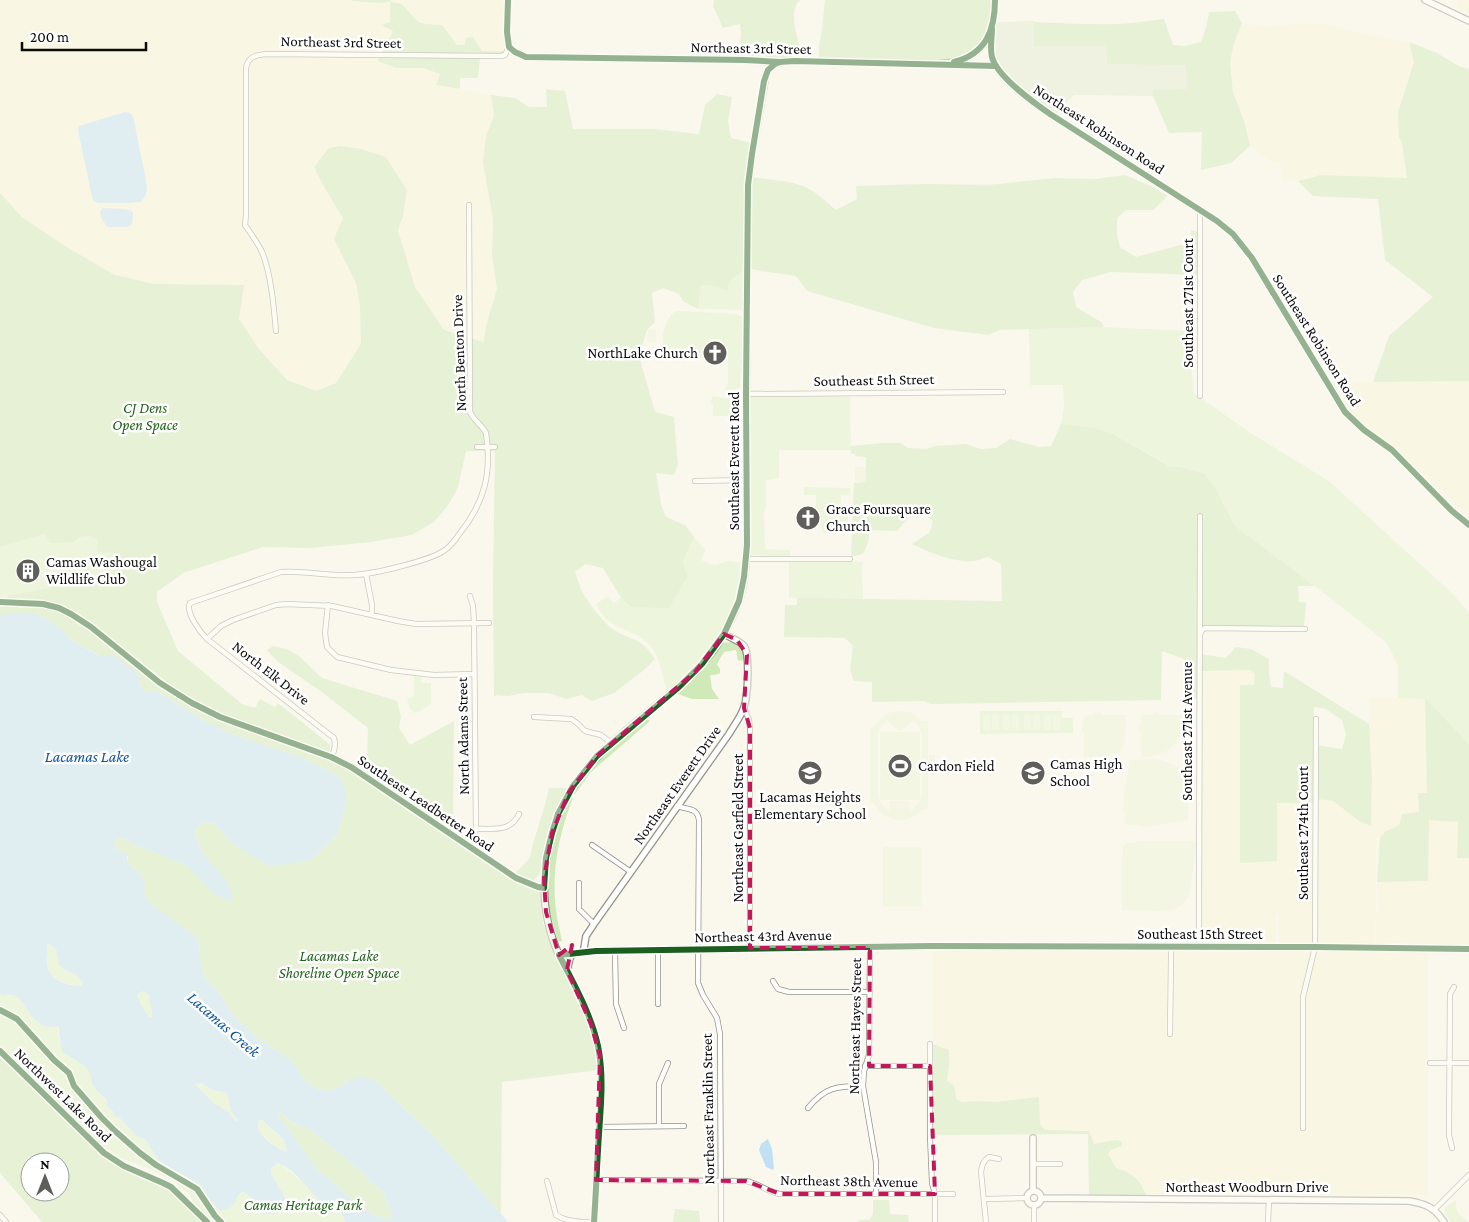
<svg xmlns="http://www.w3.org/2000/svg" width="1469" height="1222" viewBox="0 0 1469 1222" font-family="'Crimson Pro',serif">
  <rect width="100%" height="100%" fill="#faf8ed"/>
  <path fill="#f8f7d8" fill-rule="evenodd" d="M0,0H351L352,1L390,2L391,0H505L506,49L504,53L503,51L482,52L472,37L465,45H457L442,25L425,24L418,22L411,13L381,25L393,31L378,61L396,68H424L440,74L436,85L491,95L494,116L486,136L483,162L493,219L492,255L497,289L486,326L484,342L444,330L415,287L398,230L403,216L386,157L361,149L314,167L324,187L343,218L346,265L356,283L360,307L361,344L336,383L316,391L287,380L258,348L239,319L243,285L154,284L115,275L65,246L22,217L0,193ZM130,113L133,116L145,175L94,201L92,197L78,130Z
    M1457,0H1469V14L1457,8Z
    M1242,23L1264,27L1306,23L1330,25L1361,33L1409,42L1414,62L1398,112L1399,137L1402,144L1407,178L1320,175L1307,179L1298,181L1282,180L1280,163L1271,162L1250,146L1245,124L1233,92L1230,62L1234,43Z
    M1469,381V518L1406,458L1354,416L1332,382Z
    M1250,670L1255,674L1254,685H1240L1277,861V803H1315L1313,945H1279V914L1276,915V945H1201L1199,671Z
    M1369,698H1425L1427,793L1419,812L1401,818L1399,825L1385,832L1380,837L1377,838L1375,945H1316L1317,799L1333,801L1359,821L1371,825L1372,778L1369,724Z
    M1429,820L1458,822L1457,857L1469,858V948L1376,945L1377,882L1428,881Z
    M1141,949L1426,951L1428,953V1195L1147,1197L1143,1185L1126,1171L1116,1168L1108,1154L1111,1150L1122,1146L1107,1141L1094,1144L1089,1131L1045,1130L1040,1124L1031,1098L995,1102L979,1101L963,1102L957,1100L954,1085L947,1081L948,1068L950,1057L949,1050L933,1044V950Z"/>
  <path fill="#e0f1cb" d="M745,269L744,310L698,309L701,285H709L726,291L729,282Z
    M676,311H681L736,314L743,317V352L740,387C736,390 731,391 726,390L725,388V387L728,386V349H725L722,340L718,339H710L708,343L706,349H702L701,358H667V349H663C662,335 664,319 676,311Z
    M1104,327L1188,331L1194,393L1249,432L1329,481L1452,593L1469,613V744L1425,699L1398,698V666L1387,643L1315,586L1235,526L1217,491L1205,474L1181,467H1172L1111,433L1061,424L1064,406L1063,385H1030L1029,329Z
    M712,396L739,400L743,404V416H713V405L711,404Z
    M750,397H850L851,450H779V478L766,480V507L764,514L765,549L790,550L791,554L788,557L752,555L749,552Z
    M804,487L850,488V495H841V507H848V532L823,533V529H821L820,512H816V495H804Z
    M45,534L77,538L86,536L95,538L107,553H115V566L113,573L59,586L8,596V599H0V547Z
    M694,537L705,549V552L701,560L714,565L729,561L743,563C737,598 725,633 701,661C691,672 679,682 668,693C661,676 661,656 648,643C635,631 619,630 607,620C603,616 599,610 596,604L607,597L614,603L621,598L631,607L683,562Z
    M789,561L862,562L863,600L789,598Z
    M414,673L421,674V683H431V704L421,711L414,713L410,709L407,699L414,696Z
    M980,711H1062V718H1073V733L980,734Z
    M48,943L56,949L59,965L65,970L77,975L83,983L79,986C65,984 48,980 47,963C47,960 47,957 47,954C47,949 46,948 48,943Z
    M144,991L149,996L154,1017H149L141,1005L137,994Z
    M0,993L4,996L8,994H14C24,1004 41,1031 57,1025L60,1043L68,1056C78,1059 88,1066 91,1077C93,1081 92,1084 95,1088C101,1098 105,1094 107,1107L113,1111L115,1116L121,1119L136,1136L143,1138L147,1142L159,1161L203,1187C205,1193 210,1197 212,1204L237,1198L240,1193L245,1192L252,1199L257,1208L270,1215L283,1211L287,1207L284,1196L271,1173V1168L277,1163H280L309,1188L317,1199L336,1204L346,1222H213L192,1201L189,1194L171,1180L150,1169L121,1158L102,1145L0,1046Z
    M202,1083L212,1090L227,1093L231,1111L236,1117L239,1123L234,1120L230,1113L215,1104L195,1084Z
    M259,1120H261L284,1140L287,1152C276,1147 254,1134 259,1120Z
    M1456,1200C1456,1213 1458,1214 1469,1222H1451L1446,1215L1444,1210L1447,1206Z"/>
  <path fill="#cfe9b9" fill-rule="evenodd" d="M351,0H391V2L402,4L418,22L425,24L442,25L457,45H465L466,38L473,37L482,51H503L504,53L502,54L382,53L393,31L381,25L390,22V2L380,3L352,1Z
    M714,0H800C787,11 798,39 802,53C784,63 757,58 738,57L741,34L740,24L723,28L713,6Z
    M825,0H992V21L988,33L978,47L959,58L942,60L819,58V46L822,30Z
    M1235,11L1242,23L1234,43L1230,62L1233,92L1245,124L1250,146L1231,163L1201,170L1202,132L1169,133L1153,96V90L1107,64L1105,46H1034V22C1067,23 1100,26 1133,23C1143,22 1154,20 1164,19L1173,45L1185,46L1201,42L1206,28L1209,12Z
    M1409,42L1437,53L1460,67L1469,69V381L1373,382L1389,336L1433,297L1385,260L1378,199L1313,196L1298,181L1307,179L1320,175L1407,178L1402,144L1399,137L1398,112L1414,62Z
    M380,56L480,58L478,78H460V89L436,85L440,74L424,68H396L378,61Z
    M546,89L565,91L573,129H653L699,134L705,105L717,94L732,97L728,121L731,138L752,143L745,269L729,282L727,291L709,285H701L698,309L684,302L679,294L663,288L652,293L655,322L647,330L639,356L655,412L674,417L678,465L674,475L656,473L661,504L666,517L685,525L694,537L683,562L687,577L669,608L631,607L621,598L603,568L585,564L575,572C577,578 579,585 582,591C587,601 605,625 614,630C634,642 641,637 655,659L644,670L614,693L592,701L582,695L566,699L549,693H524L508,696L496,695L494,697L493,588L495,451H466L458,487L449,504L434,522L412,535L371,542L311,548L263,547L183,573L157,592V602L178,651L242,704L255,708L260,699L275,707L278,703L327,742L330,745V750L326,754L243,724L190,699L149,669L98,629L46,602L8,599L7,596L59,586L112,573C115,566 116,560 115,553L97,552L98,541C91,534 79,535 73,542L50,543L45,534L0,547V193L22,217L65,246L115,275L154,284L244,285L239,319L258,348L287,380L316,391L336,383L361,344L360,307L356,283L334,239L343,218L324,187L314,167L329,148L341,146L361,149L386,157L407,190L403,216L398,230L415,287L444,330L484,342L486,326L497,289L492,255L493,219L483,162L486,136L494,116L491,95L515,98L529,107H547Z
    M1125,175L1153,187L1168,196L1153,210H1126L1117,218V236L1120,247L1136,257L1180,245L1191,246V230L1197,232V275L1111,272L1082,280L1073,292L1076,307L1101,322L1104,327L1000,330L988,335L934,328L807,291L796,276L749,269L752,177C769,180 787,180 803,186C816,191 826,202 836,210L857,199L856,186L926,184L988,185L1055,178L1095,179Z
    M1061,424L1093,428L1111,433L1171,467H1181L1205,474L1217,491L1235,526L1315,586H1298L1299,602L1306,603L1304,628H1200L1199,515L1197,699H1185L1184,659L1162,651L1161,700L931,704L924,701L872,702V682L854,681L850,670L853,646L845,638L784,637L785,605H797V598L1002,601L1001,564L988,557C983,558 978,561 973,561C956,563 927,552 912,544L930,532L933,521L925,515H911L897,531L870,530L868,543L863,554L851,557L854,483L866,482V457L855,456V454H851V446L882,443H901L908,448L927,449L935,446L966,444L981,449L996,448L1010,439L1039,447L1051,446Z
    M0,604L41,606L59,610L74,619L101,639L155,684L197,708L309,751L338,764L379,787L387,794L498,870L532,888L540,891L543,923L577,1002L589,1024L596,1045L598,1070L502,1082L501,1214L437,1140L375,1080L348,1081L338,1088L328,1091L317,1089L304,1079L292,1061L256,1037L231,1013L220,994L204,977L201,965L199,942L152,905L144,894L143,886L139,873L127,862L128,856L116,849L114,842L118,838L126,839L133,844L187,866L196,873L214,867C205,855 196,845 195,829L204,822L215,824L229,840L311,860L337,835L346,805L339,777L303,758L236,736L208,723L158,692H145L140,685L138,674L111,655H99L68,638L63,630L36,613L0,615Z
    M733,642L742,646L745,660L738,661L736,650L724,652L717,664L720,669V673L715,675H710L712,689L719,699H692L675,693L721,643Z
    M273,646L289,650L299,656L322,678L397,701L401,717L399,728L410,745L454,721L453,833L353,768L367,757L368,728L322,692L278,662L267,650Z
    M1236,647L1251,649L1269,659V673L1271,687L1283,688L1284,671L1369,724L1372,778L1371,826L1359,821L1333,801L1317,799V745L1342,749L1346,735L1342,720L1326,709L1314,707L1313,731L1315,745V803H1277V861L1240,863V685H1254L1255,674L1250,670L1199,671L1200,654L1226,658Z
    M1425,698L1469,744V858H1457L1458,822L1429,820L1428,881L1377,882L1380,837L1385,832L1399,825L1402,814L1419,812L1418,793H1427Z
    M646,718L650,721L591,772L575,794L570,793L601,755Z
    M549,788H568C557,812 550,834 544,860C542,866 541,873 536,878C530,884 521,877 516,872L530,858L532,847L546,801Z
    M569,796L573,798C559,833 551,872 556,910C557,920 560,931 562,941L558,942L548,904L547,885L552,839Z
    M933,1044L949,1050C950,1060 948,1071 947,1081L954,1085L957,1100L963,1102L979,1101L995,1102L1039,1097L1040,1124L1045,1130L1089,1131L1094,1144L1115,1140L1122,1141V1146L1111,1150L1108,1154L1116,1168C1134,1174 1140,1179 1147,1197H1089L1088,1134L933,1135Z
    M0,1056L84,1139L117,1165L169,1188L203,1222H42L0,1173ZM30,1162H60V1192H30Z
    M280,1112L295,1125L303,1126L309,1129L360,1170L372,1183L383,1192L391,1211L392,1216L389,1220L376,1216L361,1206L344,1193L329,1178L317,1170L289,1129L278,1115V1113Z
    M873,1200H889L890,1214L908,1215L909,1222H858L859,1220H869L873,1214Z
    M675,1209L699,1211L700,1222H673Z"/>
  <path fill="#e3ebd0" d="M1034,21V46H1106L1107,64L1186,65L1187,89L1153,90V96L1074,95L1055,115C1042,107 1001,75 997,62C995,55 996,31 996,22Z"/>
  <path fill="#ebf4d6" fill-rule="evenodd" d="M648,330H656V342H647Z
    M855,467H866V482H855Z
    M897,711L910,712L922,721H928V809C922,809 920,812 915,816C899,825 881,818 874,803H870V728H873C879,718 886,713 897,711ZM887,721L897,729V730H903V729L913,721L918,725L922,734V795L919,803L910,811L909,801H890V811L883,806L878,797V735L880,728Z
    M1101,712V715H1126C1126,754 1123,757 1084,757V732H1082L1084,717L1086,715H1094V713Z
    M1158,712L1159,715H1184C1183,742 1169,756 1142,757L1141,732L1139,731V725L1141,724V717L1144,715H1151V713Z
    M983,715H990V730H983Z
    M992,715H999V730H992Z
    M1003,715H1010V730H1003Z
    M1012,715H1019V730H1012Z
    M1024,715H1031V730H1024Z
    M1033,715H1040V730H1033Z
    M1044,715H1051V730H1044Z
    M1053,715H1060V730H1053Z
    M880,732H920V800H880Z
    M929,755H935V775H929Z
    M1158,759L1182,768L1188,791V820L1146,827L1139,826V825H1128L1125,822V811H1123V804L1130,760Z
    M1137,841H1197L1190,893C1187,900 1183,905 1177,908C1166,913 1135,910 1122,910L1121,857H1123V846L1126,843H1137Z
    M883,847H922L921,907H883Z"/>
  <path fill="#c2e0f5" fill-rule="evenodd" d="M125,112L130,113L133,116L145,175L147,189L145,197L140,202L128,203H98L94,201L92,197L78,130L79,126Z
    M103,208L125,209L132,211L133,214L132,225L127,227H107C104,221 98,216 101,209Z
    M12,613H36L63,630L68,638L98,655H111L119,659L138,674L140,685L145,692H158L208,723L236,736L303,758L339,777L346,789V805L337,835L311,860L282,865H268L245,852L229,840L215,824L204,822L195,829C196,859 229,870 233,899L228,901L214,894L187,866L133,844L126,839L118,838L114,842L116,849L123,853H127V862L139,873L145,883L144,894L152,905L194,935L199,942L201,965L204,977L220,994L231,1013L256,1037L292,1061L304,1079L317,1089L328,1091L338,1088L348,1081L363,1076L375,1080L437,1140L508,1222H346L336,1204L330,1201L323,1204C310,1193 293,1166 277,1163L271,1168V1173L284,1196L287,1207C280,1213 272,1215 262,1214L252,1199L244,1192L240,1193C232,1205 237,1206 221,1211C213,1204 206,1196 203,1187L159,1161L147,1142L143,1138L136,1136L121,1119L115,1116L113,1111L107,1107L106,1099L97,1091L92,1084L91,1076L85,1066L62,1052L58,1026C26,1034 27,985 3,996L0,993V615ZM48,943L56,949L59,965L65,970L77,975L83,983L80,986C65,985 48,980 47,963C46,960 47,957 47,955C47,950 46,948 48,943ZM144,991L149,996L153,1017H149L141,1005L137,994ZM202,1083L212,1090L227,1093L231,1111L236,1117L239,1122L234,1120L230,1113L215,1104L195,1084ZM280,1112C286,1116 291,1123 297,1125C301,1127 305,1127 309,1129L360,1170L372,1183L383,1192L391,1211L392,1216L389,1220L376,1216L361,1206L344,1193L329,1178L317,1170L289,1129L278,1115V1113ZM259,1120H262L284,1140L287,1152C276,1148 253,1134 259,1120Z
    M768,1139L772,1149L774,1168L773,1170L766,1167L759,1150L761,1144Z"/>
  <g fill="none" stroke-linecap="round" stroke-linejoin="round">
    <defs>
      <path id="minor" d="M276,331C274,308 271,273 262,252C258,243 251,234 245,225L246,215V68C248,57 255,55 266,54L501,56L505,55L509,47
        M746,394L1003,392
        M1200,396V210
        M477,447H495
        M695,481L747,480
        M746,559H850
        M366,574L372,605V614
        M328,605L325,633L327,647L337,657L391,670L434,675L474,674
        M1201,633L1202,630L1205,628L1305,629
        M207,639L221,626L233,620L276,605L287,604L332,606L398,621L416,624L489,623
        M744,708L749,720L750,728V948
        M534,717L571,719L577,723L585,731L601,735L611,743
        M331,757C335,751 336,746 334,738L207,639C200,632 185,612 190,603L281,572C305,570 329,577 354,575C373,574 430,561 445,550C451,546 456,539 460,533C485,502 492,472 486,433C482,425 474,421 470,412L469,205
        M677,806C688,810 697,807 699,820L698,983L703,995L717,1018L720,1034L721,1222
        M476,829C493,828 510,833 519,814
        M592,845L631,872
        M468,846L474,836L476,829L474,623L473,606L470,596
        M579,883V909L594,924
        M1169,947L1171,950V959L1170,1034
        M1199,947L1200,516
        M870,948L869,1055L864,1071L863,1086L876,1162V1194
        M615,951L616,1004L624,1028
        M658,951V1004
        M773,981L778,989L789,992H870
        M930,1044V1135L932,1183L935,1194V1222
        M1430,1063H1469
        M865,1066H930
        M808,1108C825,1087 837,1086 863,1086
        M659,1126V1084L668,1063
        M599,1127L684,1126
        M1303,1128V997L1315,947L1316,719
        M1452,1148L1449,1135L1450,994L1454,987
        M1033,1164H1060
        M596,1180L746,1181C758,1183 767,1192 780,1194H953
        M547,1181L556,1215C567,1222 582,1222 594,1222
        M985,1199L1026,1198
        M1434,1210L1469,1175
        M0,1215L6,1222
        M986,1222L981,1172C982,1165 983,1161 989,1157L999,1159
        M1034,1222V1205
        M1268,1222L1269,1200"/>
      <path id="tertiary" d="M508,0L507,32L509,47L515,52L526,57L745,60L779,62
        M1425,0L1469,21
        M992,30C991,39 989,52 993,61C1000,79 1033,103 1050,114L1217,221L1233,234L1252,258L1345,412L1364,430L1392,450L1452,511L1469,525
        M950,64L996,66
        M0,602L43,604L59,608L71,614L91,627L160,683L192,703L220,717L331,757L351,767L516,878L538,887L544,888
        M584,948L586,936L594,924L729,734C734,725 741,717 744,707C748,696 750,654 744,646C739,640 730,638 724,634
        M559,955L596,951L930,946L1315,947L1469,949
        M1033,1138V1190
        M1027 1198a7 7 0 1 1 14 0a7 7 0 1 1-14 0Z
        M1041,1198L1409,1201C1426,1204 1434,1207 1444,1222"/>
      <path id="secondary" d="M567,970L570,958L573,953
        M0,1051L104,1153L124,1166L163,1183L171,1187L207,1222
        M594,1222C596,1192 597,1162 599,1132C601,1104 604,1075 598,1048C592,1014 573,985 559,955C544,922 541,885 548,850C561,776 612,743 665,698C688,679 711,659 725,632C732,619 739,605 742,590C747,568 747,545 747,523C747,489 746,455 746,422C746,376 747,331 747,286C747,253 747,219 748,185L752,154L766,74C770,66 776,63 785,61L936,64C978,63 995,41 995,0"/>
    </defs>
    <use href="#minor" stroke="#93928d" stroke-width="6"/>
    <use href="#tertiary" stroke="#93928d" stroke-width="8"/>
    <use href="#secondary" stroke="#898883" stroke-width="8"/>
    <use href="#minor" stroke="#fefefc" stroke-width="4.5"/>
    <use href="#tertiary" stroke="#fefefc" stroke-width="5.5"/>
    <use href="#secondary" stroke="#f4f4e7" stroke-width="6"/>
    <defs>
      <path id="cycleway" d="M508,0L507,32L509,47L515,52L526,57L745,60L780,62L794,61L996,66
        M992,29C992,39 989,51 993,60C1000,78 1034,103 1050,114L1217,221L1233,234L1252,258L1345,412L1364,430L1392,450L1452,511L1469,525
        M954,62C986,54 995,30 995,0
        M0,602L43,604L59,608L71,614L91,627L160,683L192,703L220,717L331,757L351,767L516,878L538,887L544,888L546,858L552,833L558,814L573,786L597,756L679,687L702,664L724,634L739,601L744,577L747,545L746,394L748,185L752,154L764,81L768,70L775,64L780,62
        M559,955L596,951L930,946L1315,947L1469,949
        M559,955C574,984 591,1014 598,1046C604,1075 601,1105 599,1134C597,1163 596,1193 594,1222
        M0,1010L17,1019L54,1060L69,1073L74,1086L101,1117L115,1131L140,1153L156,1165L197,1189L215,1216L221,1222
        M0,1051L104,1153L124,1166L163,1183L171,1187L207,1222"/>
    </defs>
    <use href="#cycleway" stroke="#fff" stroke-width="9"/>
    <use href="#cycleway" stroke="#1b5e20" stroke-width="6"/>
  </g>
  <path d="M0 0H1469V1222H0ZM724,634L737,640L747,655L744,708L750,728V948H870L869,1066H930L935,1194H780L746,1181L596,1180L600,1056L591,1024L567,970L572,945L559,955L546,912L544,878L552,833L569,792L597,756L695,672Z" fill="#faf8ed" fill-opacity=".55" fill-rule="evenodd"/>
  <path fill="none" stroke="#c2185b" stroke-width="4" stroke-dasharray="10 6" stroke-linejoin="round" d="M724,634L737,640L747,655L744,708L750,728V948H870L869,1066H930L935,1194H780L746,1181L596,1180L600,1056L591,1024L567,970L572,945L559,955L546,912L544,878L552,833L569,792L597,756L695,672Z"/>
  <defs>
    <symbol id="church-disc" viewBox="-11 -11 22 22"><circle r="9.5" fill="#5f5e5a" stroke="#fff"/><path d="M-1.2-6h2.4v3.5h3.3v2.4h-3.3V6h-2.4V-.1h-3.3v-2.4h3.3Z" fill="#fff"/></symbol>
    <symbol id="building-disc" viewBox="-11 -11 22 22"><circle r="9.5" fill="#5f5e5a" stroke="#fff"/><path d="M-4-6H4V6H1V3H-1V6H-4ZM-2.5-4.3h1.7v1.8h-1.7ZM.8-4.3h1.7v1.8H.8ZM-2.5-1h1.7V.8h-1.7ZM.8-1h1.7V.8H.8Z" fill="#fff"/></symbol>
    <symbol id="stadium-disc" viewBox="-11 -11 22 22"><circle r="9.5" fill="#5f5e5a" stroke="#fff"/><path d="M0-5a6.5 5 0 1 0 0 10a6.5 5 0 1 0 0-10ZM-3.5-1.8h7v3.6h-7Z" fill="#fff"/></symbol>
    <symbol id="school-disc" viewBox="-11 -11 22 22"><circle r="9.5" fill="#5f5e5a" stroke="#fff"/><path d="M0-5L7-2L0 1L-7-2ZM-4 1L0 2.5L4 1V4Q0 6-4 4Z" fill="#fff"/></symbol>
  </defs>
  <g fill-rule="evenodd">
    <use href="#church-disc" x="701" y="339" width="28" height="28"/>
    <use href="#church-disc" x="794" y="504" width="28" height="28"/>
    <use href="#building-disc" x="14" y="557" width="28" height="28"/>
    <use href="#stadium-disc" x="886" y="752" width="28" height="28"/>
    <use href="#school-disc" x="796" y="759" width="28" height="28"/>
    <use href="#school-disc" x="1019" y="759" width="28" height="28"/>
  </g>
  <g text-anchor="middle" stroke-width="5" stroke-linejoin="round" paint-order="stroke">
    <g font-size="15" fill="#0b0b0b" stroke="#fff">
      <text transform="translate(341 42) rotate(1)" y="5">Northeast 3rd Street</text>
      <text transform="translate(751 48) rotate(1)" y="5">Northeast 3rd Street</text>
      <text transform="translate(1099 129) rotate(33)" y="5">Northeast Robinson Road</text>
      <text transform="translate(1188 303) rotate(-90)" y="5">Southeast 271st Court</text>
      <text transform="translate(1317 340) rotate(58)" y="5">Southeast Robinson Road</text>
      <text transform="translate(459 353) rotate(-92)" y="5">North Benton Drive</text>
      <text transform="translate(874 380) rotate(-1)" y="5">Southeast 5th Street</text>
      <text transform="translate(734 461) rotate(-90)" y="5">Southeast Everett Road</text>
      <text transform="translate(271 673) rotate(38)" y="5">North Elk Drive</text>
      <text transform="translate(1187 731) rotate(-90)" y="5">Southeast 271st Avenue</text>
      <text transform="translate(463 736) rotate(-91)" y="5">North Adams Street</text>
      <text transform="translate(677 785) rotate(-55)" y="5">Northeast Everett Drive</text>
      <text transform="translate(426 803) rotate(34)" y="5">Southeast Leadbetter Road</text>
      <text transform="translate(738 828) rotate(-90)" y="5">Northeast Garfield Street</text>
      <text transform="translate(1303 833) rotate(-90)" y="5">Southeast 274th Court</text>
      <text x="1200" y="939">Southeast 15th Street</text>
      <text transform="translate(763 936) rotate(-1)" y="5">Northeast 43rd Avenue</text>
      <text transform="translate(855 1026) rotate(-89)" y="5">Northeast Hayes Street</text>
      <text transform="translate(63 1095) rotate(44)" y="5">Northwest Lake Road</text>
      <text transform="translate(708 1109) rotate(-91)" y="5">Northeast Franklin Street</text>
      <text transform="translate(849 1181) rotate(1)" y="5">Northeast 38th Avenue</text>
      <text x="1247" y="1192">Northeast Woodburn Drive</text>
    </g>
    <g font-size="15" fill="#0b0b0b" stroke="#fff" text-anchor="start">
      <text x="698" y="358" text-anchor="end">NorthLake Church</text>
      <text x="826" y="514">Grace Foursquare<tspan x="826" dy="17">Church</tspan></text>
      <text x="46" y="567">Camas Washougal<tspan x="46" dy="17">Wildlife Club</tspan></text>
      <text x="1050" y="769">Camas High<tspan x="1050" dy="17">School</tspan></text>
      <text x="918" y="771">Cardon Field</text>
      <text x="810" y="802" text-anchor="middle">Lacamas Heights<tspan x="810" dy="17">Elementary School</tspan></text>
    </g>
    <g font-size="15" font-style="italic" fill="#226419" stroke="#fff">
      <text x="145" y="413">CJ Dens<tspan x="145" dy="17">Open Space</tspan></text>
      <text x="339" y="961">Lacamas Lake<tspan x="339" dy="17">Shoreline Open Space</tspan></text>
      <text x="303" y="1210">Camas Heritage Park</text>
    </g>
    <g font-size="16" font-style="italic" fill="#0f56a1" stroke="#fff">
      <text x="87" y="762">Lacamas Lake</text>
      <text transform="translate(224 1024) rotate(41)" y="6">Lacamas Creek</text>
    </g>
  </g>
  <g transform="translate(45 1177)"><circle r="24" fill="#ffffff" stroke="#9d9d9d"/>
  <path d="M0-4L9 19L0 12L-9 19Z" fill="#5f5e5a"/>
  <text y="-8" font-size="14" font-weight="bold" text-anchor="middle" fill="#0b0b0b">N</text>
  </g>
  <path d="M22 42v8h124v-8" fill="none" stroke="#0b0b0b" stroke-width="2.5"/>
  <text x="30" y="42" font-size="15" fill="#0b0b0b" stroke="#ffffff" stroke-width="4" paint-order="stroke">200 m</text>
</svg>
